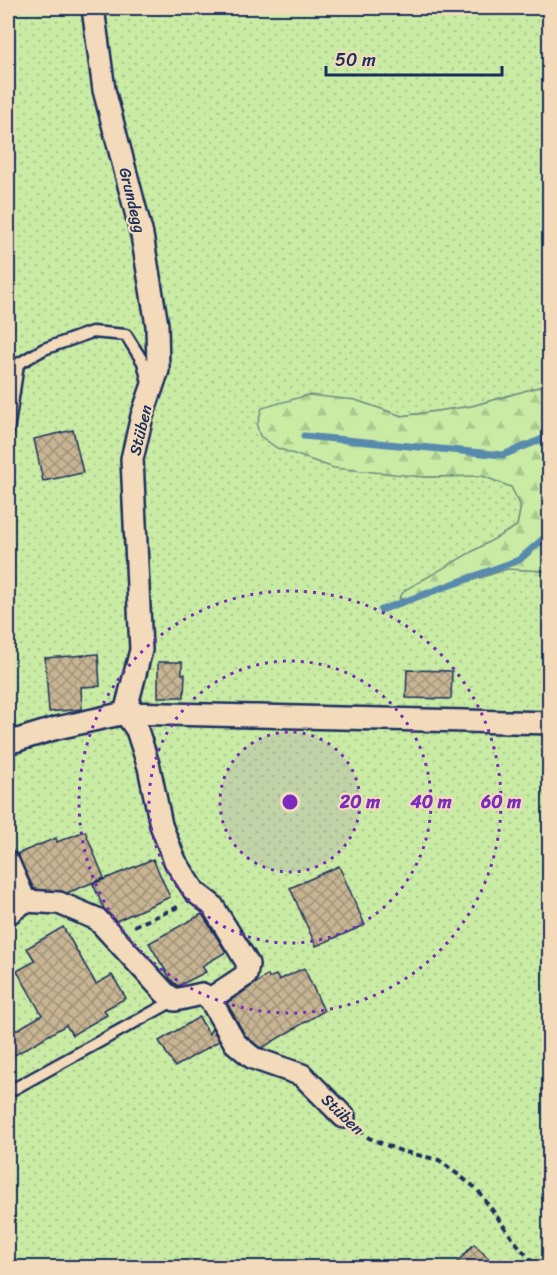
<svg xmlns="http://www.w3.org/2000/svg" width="557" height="1275" viewBox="0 0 557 1275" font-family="Sriracha,sans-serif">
  <defs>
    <pattern id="grass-dots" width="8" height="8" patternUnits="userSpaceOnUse" patternTransform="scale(1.5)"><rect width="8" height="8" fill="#c9eba4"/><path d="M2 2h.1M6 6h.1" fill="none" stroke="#acca90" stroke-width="1.8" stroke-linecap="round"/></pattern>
    <pattern id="forest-firs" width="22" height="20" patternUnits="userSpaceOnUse" patternTransform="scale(1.5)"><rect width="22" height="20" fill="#c9eba4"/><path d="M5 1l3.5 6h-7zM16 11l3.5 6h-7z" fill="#acca90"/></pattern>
    <pattern id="building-cross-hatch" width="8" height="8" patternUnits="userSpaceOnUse" patternTransform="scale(1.5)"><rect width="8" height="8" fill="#c7b492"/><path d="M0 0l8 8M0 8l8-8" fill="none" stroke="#a1937a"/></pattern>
  </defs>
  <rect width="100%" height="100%" fill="#f2daba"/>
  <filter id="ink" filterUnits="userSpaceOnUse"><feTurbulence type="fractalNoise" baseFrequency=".0167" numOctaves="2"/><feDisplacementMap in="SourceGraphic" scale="12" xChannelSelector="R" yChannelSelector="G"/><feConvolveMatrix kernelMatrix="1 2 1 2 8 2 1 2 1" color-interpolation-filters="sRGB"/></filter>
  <g filter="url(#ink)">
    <path fill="url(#grass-dots)" stroke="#728d81" stroke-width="1.5" d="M8,8H549V384L472,406L402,416L355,400L423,477L483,476L511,487L521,506L517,526L406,590L400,599L409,601L507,569L547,571L549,574V1267H8Z"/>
    <path fill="url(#forest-firs)" stroke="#728d81" stroke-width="1.5" d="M549,384V574L547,571L507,569L409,601L399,598L405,590L517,526L521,506L511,487L483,476L423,477L334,468L277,448L260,436L257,426L262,408L308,395L355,400L402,416L472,406Z"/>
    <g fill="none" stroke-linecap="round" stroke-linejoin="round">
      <path stroke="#598aae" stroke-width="7" d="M304,436L503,455L550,436
        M381,610L519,560L550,533"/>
    </g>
    <path fill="url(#building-cross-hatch)" stroke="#1b2f5e" stroke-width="1.5" d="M73,430L83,473L43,481L34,439Z
      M98,654L100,686L81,687L82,709L49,712L45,658Z
      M158,662H182V674H185L184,697H158Z
      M407,670L452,671L451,699L406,698Z
      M85,831L104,878L67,893L34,889L17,854L56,838L57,842Z
      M153,859L170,897L116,921L104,909L93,884Z
      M339,866L365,925L316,946L290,888Z
      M202,914L226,952L202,966L206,972L178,986L171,980L149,943Z
      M63,927L96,984L112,975L126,998L104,1010L107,1015L72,1035L66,1025L8,1059V1035L42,1015L17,971L35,961L27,948Z
      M304,968L324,1011L262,1048L259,1047L245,1035L227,1003L268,975L269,978L276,975L279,980Z
      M199,1017L209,1034L212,1028L219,1041L175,1067L159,1041Z
      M474,1244L498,1268H452Z"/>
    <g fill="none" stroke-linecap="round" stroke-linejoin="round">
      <defs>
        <path id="lane" d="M8,432L18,364L44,349L92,332L126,335L143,362L149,387
          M8,1092L175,1000"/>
        <path id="street" d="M93,8L104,90L142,235L157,325L158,370L142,416L132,459L141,650L125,713
          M125,713L137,730L149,767L161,825L175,861L195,892L212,905L248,964L246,975L210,999
          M8,743L57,728L125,713L550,723
          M8,862L25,901
          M8,914L25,901L59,903L97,919L165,993L175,1000L202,994L210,999L235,1043L253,1058L302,1075L344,1117"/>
      </defs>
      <use href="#lane" stroke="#1b2f5e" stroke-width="15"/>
      <use href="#street" stroke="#1b2f5e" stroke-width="26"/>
      <path stroke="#1b2f5e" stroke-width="4" stroke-dasharray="6 4.5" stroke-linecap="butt" d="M134,926L176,908L178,905
        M359,1130L369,1138L401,1151L439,1160L477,1189L513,1239L537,1268"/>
      <use href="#lane" stroke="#f2daba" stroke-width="10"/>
      <use href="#street" stroke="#f2daba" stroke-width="21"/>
    </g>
  </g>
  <circle cx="290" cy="802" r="70" fill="#7b2cbf" fill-opacity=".12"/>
  <g fill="none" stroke="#7b2cbf" stroke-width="3" stroke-dasharray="3 6">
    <circle cx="290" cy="802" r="70"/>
    <circle cx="290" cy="802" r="141"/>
    <circle cx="290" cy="802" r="211"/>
  </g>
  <g text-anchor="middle" stroke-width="4.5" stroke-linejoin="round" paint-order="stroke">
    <g font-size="16" fill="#1b2f5e" stroke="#f2daba">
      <text transform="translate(133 200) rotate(76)" y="6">Grundegg</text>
      <text transform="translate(140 430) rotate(-76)" y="6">Stüben</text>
      <text transform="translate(343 1114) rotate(44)" y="6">Stüben</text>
    </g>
  </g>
  <circle cx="290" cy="802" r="9" fill="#7b2cbf" stroke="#f2daba" stroke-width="3"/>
  <g font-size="18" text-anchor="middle" font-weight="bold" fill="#7b2cbf" stroke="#f2daba" stroke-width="4.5" stroke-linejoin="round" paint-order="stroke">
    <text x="360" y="808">20 m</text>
    <text x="431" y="808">40 m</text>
    <text x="501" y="808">60 m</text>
  </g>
  <rect width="557" height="1275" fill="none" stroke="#f2daba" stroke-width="30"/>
  <rect x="15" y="15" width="527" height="1245" fill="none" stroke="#1b2f5e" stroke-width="2" filter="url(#ink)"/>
  <path d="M326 66v9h176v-9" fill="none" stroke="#1b2f5e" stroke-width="3"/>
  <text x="335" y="66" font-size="18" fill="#1b2f5e" stroke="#f2daba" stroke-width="4.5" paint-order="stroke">50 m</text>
</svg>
